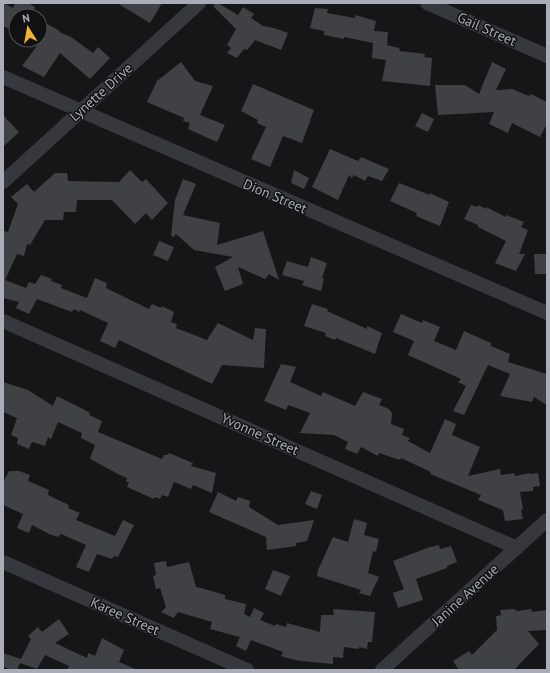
<svg xmlns="http://www.w3.org/2000/svg" width="550" height="673" viewBox="0 0 550 673" font-family="'PT Sans',sans-serif">
  <rect width="100%" height="100%" fill="#161618"/>
  <path fill="#404145" d="M3,3L13,8L15,3H28L35,7L32,16H16V32L3,26Z
    M117,3H162L150,23Z
    M215,3H218L238,15L243,7L254,14L251,18L263,26L274,28L288,33L281,50L255,40L247,50L244,49L237,58L227,53L231,48L227,45L236,29L213,6Z
    M315,8L328,9L327,13L355,18V15L376,21L374,31L388,32L387,45L399,48L400,51L425,54L424,57L432,58L430,86L382,81L386,60L372,58L373,43L344,37V39L324,35V31L310,28Z
    M40,20L60,31L59,32L71,37L93,53L98,47L110,58L90,79L60,53L44,77L22,66L40,42Z
    M181,62L195,81L213,86L200,115L225,125L217,142L188,129L190,123L183,121L184,118L147,102L157,81Z
    M492,62L506,69L496,90L512,89L529,96L531,94L547,102V124L540,137L512,123L508,133L489,124L494,112L438,115L435,85H465L479,94Z
    M253,84L314,110L302,143L283,136L270,167L251,159L266,127L257,123L258,120L241,111Z
    M422,113L434,119L428,132L415,126Z
    M3,115L19,132L3,147Z
    M330,149L358,161L361,157L389,169L382,181L368,176L365,181L354,175L352,178L349,175L338,200L312,187Z
    M130,170L142,182L146,179L168,203L152,220L146,213L135,224L112,200H77L76,212H64L63,220H45L30,245L27,244L24,256L17,254L5,280L26,288L29,282L35,284L41,275L52,279L51,281L62,285L61,288L87,298L95,278L107,283L106,288L149,309L152,304L161,308L162,306L174,312L171,322L177,324L176,328L207,340L218,323L253,340L255,328L266,329L264,368L222,365L212,384L119,340L115,348L100,341L108,323L80,310L79,312L74,309L72,312L37,299L29,314L16,308L19,302L3,298L4,231L8,232L18,204L11,197L27,184L34,192L55,173H67L68,181L119,182Z
    M294,170L309,178L304,189L291,183Z
    M183,179L196,184L183,215L220,223L217,245L263,231L279,280L269,274L265,279L238,267L243,284L225,291L215,267L233,257L194,250L176,234L174,237L171,236L175,200Z
    M399,183L430,195V193L449,202L440,226L416,216L417,213L390,201Z
    M471,205L477,207L478,205L486,209V207L506,217V215L524,222L521,227L528,230L519,254H525L516,271L495,263L506,241L478,227V225L464,219Z
    M159,241L174,247L168,261L153,255Z
    M534,254H547V274H535Z
    M311,257L327,263L322,278L324,279L321,291L302,285L304,281L282,275L287,261L308,267Z
    M312,304L328,309L327,311L367,329V326L382,333L375,354L336,338L335,340L325,336L326,333L304,326Z
    M401,314L422,323L423,320L440,327L434,341L456,350L464,331L491,343V346L510,354L508,362L547,374V405L534,397L532,402L500,396L510,374L488,365L464,415L453,411L466,386L458,382L461,379L408,355L414,341L393,332Z
    M281,364L296,367L290,382L321,396L323,392L355,406L363,392L382,399L379,405L389,409L392,413L391,424L404,429L402,435L410,438L408,441L430,453L445,419L456,424L452,435L480,447L468,476L500,469L501,475L514,473L515,476L530,473V474L538,473L540,486L533,487V491L520,492L523,509L521,510L523,519L505,521L503,510L478,500L481,495L430,474L431,472L401,458L400,460L379,453L378,456L361,447L357,454L345,449L348,442L334,435L300,433L310,413L288,405L286,410L264,401Z
    M3,382L28,390L53,406L57,396L83,409L90,413L89,415L102,421L98,432L162,459L164,455H167L169,453L193,463L191,466L216,473L212,493L193,485L191,489L174,482L168,497L162,495L160,499L155,497L154,499L127,487L129,482H126L127,478L118,474L92,460L90,458L95,445L81,438L82,433L58,422L51,439L48,437L45,446L32,442L29,449L17,444L18,438L11,435L17,418L3,412Z
    M9,471H19L30,475L28,481L49,490L48,495L69,505L68,508L80,513L76,520L115,536L123,520L134,525L118,557L114,556L112,559L97,554L89,572L76,567L86,545L61,534L58,537L49,534L32,525L29,533L17,528L23,514L3,505V482Z
    M311,491L322,495L317,509L305,504Z
    M218,492L236,501L238,497L250,501L249,507L278,525L314,520L307,541L296,543V546L267,550L266,537L209,512Z
    M354,519L367,523L364,535L379,539L376,552L373,551L368,573L379,577L370,596L359,593L361,590L317,576L318,570L333,537L348,542Z
    M439,545L440,549L451,546L457,562L447,566V568L416,579L423,600L398,608L393,593L404,589L393,561L427,548Z
    M166,561L167,567L189,562L196,587L201,588L225,595V599L246,604L244,614L250,617L254,608L264,613L260,620L275,626L276,624L286,627L287,623L320,632L321,615H334L333,609L375,612L372,642H368L367,649L359,647V649L344,647L343,658L333,657V664L300,661L283,657L281,656L283,652L251,640L246,651L236,646L240,637L210,629L212,622L178,612L174,618L161,612L166,607L160,588L156,589L153,576L156,575L154,563Z
    M273,570L290,576L281,596L265,589Z
    M513,609L518,611L531,609L532,612L547,610V630L528,631L539,644L514,670H459L453,661L469,651L472,655L497,630L496,616L501,615L500,610Z
    M59,619L69,634L55,643L87,658L88,653L95,656L102,638L124,650L119,662L138,670H67L69,666L45,655L37,669L20,663L17,670H12L3,667V653L21,659L31,639L28,636L38,627L42,632Z"/>
  <g fill="none" stroke-linecap="round" stroke-linejoin="round">
    <path stroke="#37383d" stroke-width="14" d="M427,3L547,56
      M3,77L547,313
      M3,182L199,3
      M3,321L517,548
      M3,562L247,670
      M382,670L547,520"/>
  </g>
  <g text-anchor="middle" stroke-width="3" stroke-linejoin="round" paint-order="stroke">
    <g font-size="14" fill="#a8adb8" stroke="#111113">
      <text transform="translate(487 29) rotate(24)" y="5">Gail Street</text>
      <text transform="translate(101 92) rotate(-42)" y="5">Lynette Drive</text>
      <text transform="translate(275 196) rotate(23)" y="5">Dion Street</text>
      <text transform="translate(260 434) rotate(24)" y="5">Yvonne Street</text>
      <text transform="translate(465 595) rotate(-42)" y="5">Janine Avenue</text>
      <text transform="translate(125 616) rotate(24)" y="5">Karee Street</text>
    </g>
  </g>
  <rect width="550" height="673" fill="none" stroke="#a8adb8" stroke-width="8"/>
  <g transform="translate(28 28) rotate(349)"><circle r="19" fill="#111113" stroke="#4d4f55"/>
  <path d="M0-3L7 15L0 10L-7 15Z" fill="#f2b134"/>
  <text y="-6" font-size="11" font-weight="bold" text-anchor="middle" fill="#a8adb8">N</text>
  </g>
</svg>
